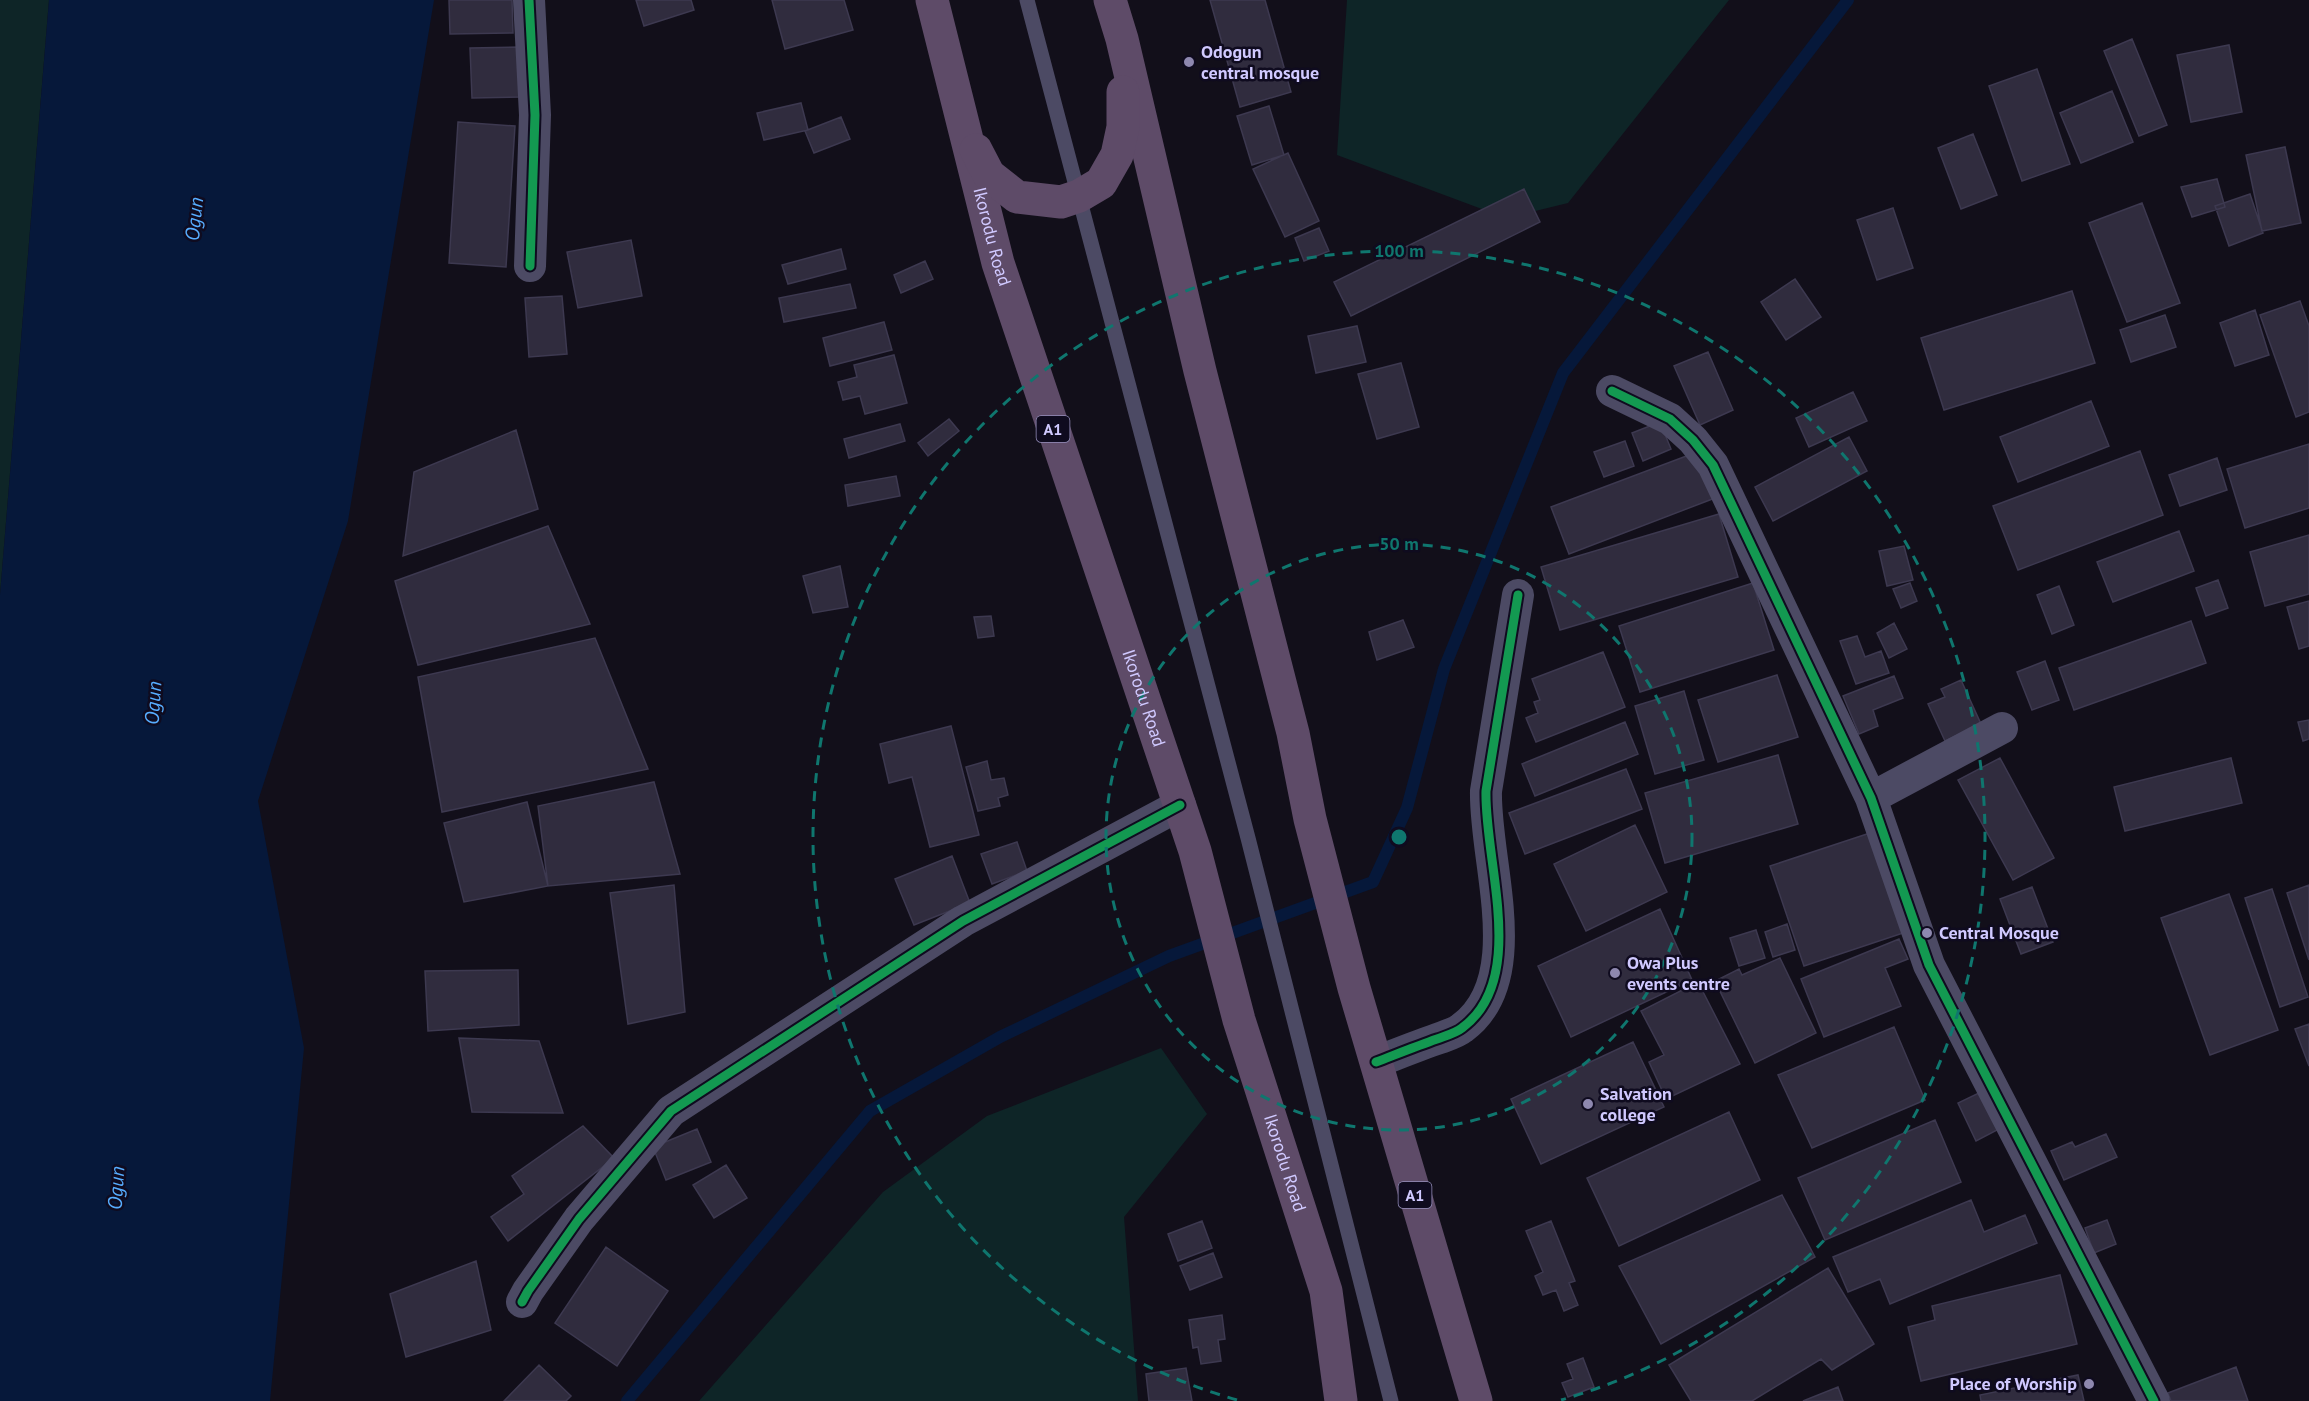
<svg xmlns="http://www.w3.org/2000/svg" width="2309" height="1401" viewBox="0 0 2309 1401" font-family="'PT Sans',sans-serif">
  <rect width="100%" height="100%" fill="#120f1a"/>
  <path fill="#0e2527" d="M0,0H49L0,595Z
    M1347,0H1729L1568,203L1506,218L1337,155Z
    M1161,1048L1207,1114L1124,1217L1138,1401H699L883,1192L987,1116Z"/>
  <path fill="#06183a" d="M49,0H434L348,521L258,801L304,1048L270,1401H0V595Z"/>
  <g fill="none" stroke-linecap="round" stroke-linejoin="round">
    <path stroke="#06183a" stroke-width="12" d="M627,1401L870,1111L1000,1037L1169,956L1373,882L1407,808L1444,669L1563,373L1848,0"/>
  </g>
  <path fill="#302c3e" stroke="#3d3950" stroke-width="1.5" d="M449,0H512L513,33L450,34Z
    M636,0H691L694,10L644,26Z
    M772,0H844L853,30L785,49Z
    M1210,0H1265L1291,92L1240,107Z
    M2132,39L2167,125L2139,136L2104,51Z
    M2229,45L2242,112L2191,122L2177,55Z
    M519,47L520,97L472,98L470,48Z
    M2037,69L2070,164L2022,181L1989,86Z
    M2112,91L2133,142L2081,163L2060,113Z
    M801,103L808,130L764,140L757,113Z
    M1269,106L1284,155L1252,165L1237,116Z
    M841,117L850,139L814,153L805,131Z
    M458,122L515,126L506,267L449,263Z
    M1973,134L1997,195L1961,209L1938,148Z
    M2285,147L2301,223L2262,231L2246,155Z
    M1288,153L1319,221L1285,237L1253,169Z
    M2217,179L2225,207L2192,217L2181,187Z
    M1524,189L1540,222L1351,316L1334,282Z
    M2250,194L2263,233L2229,246L2215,206Z
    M2142,203L2180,303L2127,322L2089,223Z
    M1893,208L1913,268L1877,280L1857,220Z
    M1319,228L1329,251L1304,261L1295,238Z
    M631,240L642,296L578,308L567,252Z
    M841,249L846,269L788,284L782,265Z
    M925,261L933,279L901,293L894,275Z
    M1795,279L1821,317L1786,340L1761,302Z
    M850,284L856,308L784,322L779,298Z
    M2072,291L2095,363L1944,410L1921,338Z
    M562,296L567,354L529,357L525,298Z
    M2300,301L2309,326V412L2296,417L2260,315Z
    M2255,310L2269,355L2235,366L2220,323Z
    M2165,315L2176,347L2131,362L2120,330Z
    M884,322L892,350L830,366L823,338Z
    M1357,326L1366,362L1316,373L1308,336Z
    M1708,352L1733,410L1700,425L1674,366Z
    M894,355L907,403L865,414L860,396L843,400L838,382L857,377L854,365Z
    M1401,363L1419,427L1377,439L1358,374Z
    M1853,392L1867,421L1809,447L1796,418Z
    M2091,401L2109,446L2018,482L2000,437Z
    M949,419L959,431L928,456L918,443Z
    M1660,422L1671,449L1643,461L1632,433Z
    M900,424L905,441L849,458L844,439Z
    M516,430L538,509L403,556L414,472Z
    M1849,437L1867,471L1773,521L1755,487Z
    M1625,441L1634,466L1604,477L1594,452Z
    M2309,444V508L2245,528L2227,469Z
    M2140,451L2163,515L2018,570L1993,506Z
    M1697,452L1715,498L1569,554L1551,507Z
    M2217,458L2227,490L2180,506L2169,475Z
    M896,476L900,496L848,506L845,485Z
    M1719,514L1738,577L1560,630L1541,567Z
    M548,526L590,624L418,665L395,581Z
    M2179,531L2194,571L2113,602L2097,562Z
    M2309,535V594L2265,606L2250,552Z
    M1904,546L1913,580L1887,586L1879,551Z
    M840,566L848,607L813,613L803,576Z
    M2218,580L2228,608L2206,616L2196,588Z
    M1753,583L1774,650L1640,692L1619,626Z
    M1910,583L1917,601L1901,608L1893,589Z
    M2059,586L2074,625L2052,634L2037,595Z
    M2309,601V646L2299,649L2287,607Z
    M991,616L994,636L978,638L974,617Z
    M1403,620L1414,647L1377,660L1369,632Z
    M2191,621L2206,663L2074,710L2059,668Z
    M1894,623L1907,649L1889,658L1877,633Z
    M1857,636L1865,657L1881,651L1889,673L1856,684L1840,641Z
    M595,638L648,769L442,812L418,677Z
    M1603,652L1625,707L1536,742L1526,718L1538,713L1534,702L1540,700L1532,679Z
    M2045,661L2059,700L2032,710L2017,672Z
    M1777,675L1798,737L1718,762L1698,700Z
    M1894,676L1903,698L1873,710L1878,726L1859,734L1843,696Z
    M1961,680L1981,724L1945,741L1928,704L1945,697L1941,689Z
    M1684,691L1704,760L1655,774L1635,706Z
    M2309,720V739L2303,741L2298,722Z
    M1625,722L1638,754L1535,796L1522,764Z
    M951,726L979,835L930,847L912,777L889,783L880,744Z
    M1778,755L1798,824L1665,863L1645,793Z
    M2000,758L2054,858L2013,880L1958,780Z
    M2231,758L2242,803L2125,831L2114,787Z
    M987,761L991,780L1004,778L1008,795L998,798L1000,806L978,811L966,767Z
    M1626,769L1642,809L1525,854L1509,813Z
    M654,782L680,874L548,886L538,806Z
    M527,802L548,886L464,902L444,823Z
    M1635,825L1667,892L1586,931L1554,864Z
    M1870,833L1903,933L1804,966L1770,866Z
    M1017,842L1027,871L992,884L981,854Z
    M952,856L970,903L914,925L895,879Z
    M674,885L685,1012L628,1024L610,893Z
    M2309,885V960L2287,893Z
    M2032,887L2053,942L2021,954L2000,899Z
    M2272,889L2308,997L2280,1007L2245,898Z
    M2229,894L2278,1030L2210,1055L2161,918Z
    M1660,909L1692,980L1571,1037L1538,966Z
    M1787,924L1795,950L1773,957L1765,932Z
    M1756,930L1765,958L1739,966L1730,938Z
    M1899,939L1908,959L1885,968L1901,1006L1824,1037L1801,979Z
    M1780,958L1816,1033L1755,1063L1715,981L1739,969L1742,975Z
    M518,970L519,1025L428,1031L425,971Z
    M1698,982L1740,1064L1666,1099L1649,1062L1664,1055L1641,1011Z
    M2309,1024V1066L2295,1029Z
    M1894,1027L1925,1100L1812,1148L1778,1075Z
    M459,1038L539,1041L563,1113L472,1112Z
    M1633,1042L1664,1107L1541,1164L1511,1099Z
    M1983,1091L2001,1128L1976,1141L1958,1103Z
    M1729,1112L1760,1180L1619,1246L1587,1178Z
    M1935,1120L1961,1182L1825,1240L1798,1178Z
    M583,1126L614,1158L508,1241L491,1217L524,1194L512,1176Z
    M697,1129L711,1162L666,1180L653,1147Z
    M2106,1134L2117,1157L2064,1180L2051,1151L2072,1142L2075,1147Z
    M726,1165L747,1198L714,1218L693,1185Z
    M1782,1195L1815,1257L1661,1344L1619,1266Z
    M1971,1200L1984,1232L2025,1215L2037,1243L1890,1304L1880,1279L1848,1292L1833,1257Z
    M2107,1220L2116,1244L2094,1253L2085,1228Z
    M1202,1221L1212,1248L1178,1261L1168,1234Z
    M1551,1221L1575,1281L1569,1283L1578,1305L1564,1311L1556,1290L1543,1295L1535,1276L1543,1272L1526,1231Z
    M606,1247L668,1291L617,1366L555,1323Z
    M1213,1253L1222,1277L1190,1290L1180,1266Z
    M476,1261L491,1330L406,1357L390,1294Z
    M1828,1268L1874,1344L1832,1370L1821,1359L1752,1401H1691L1669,1365Z
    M2060,1275L2077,1344L1921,1381L1908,1327L1935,1320L1932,1306Z
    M1222,1315L1225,1339L1218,1340L1221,1361L1201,1364L1198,1347L1193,1348L1189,1320Z
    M1583,1358L1594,1387L1568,1397L1562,1383L1573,1379L1567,1364Z
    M539,1365L571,1396L566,1401H504Z
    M2236,1367L2248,1401H2171L2168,1393Z
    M1186,1368L1192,1401H1149L1146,1374Z
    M2078,1375L2084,1401H1981L1980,1395Z
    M1838,1387L1843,1401H1803Z"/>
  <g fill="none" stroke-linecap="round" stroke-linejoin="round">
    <path stroke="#4c4a64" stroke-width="15" d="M1027,0L1248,838L1391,1401"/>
    <path stroke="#4c4a64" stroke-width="32" d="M529,0L535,115L530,266
      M1612,391L1670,419L1693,440L1713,465L1871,798L1929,965L2154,1401
      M1871,798L2002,728
      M1376,1062C1397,1054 1417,1046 1437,1039C1445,1036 1456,1033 1462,1028C1529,979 1484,861 1486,791L1518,595
      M522,1302L528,1291L579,1219L671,1111L963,921L1180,805"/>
    <g stroke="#5e4b68" stroke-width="33">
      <path id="s1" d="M932,0L998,263L1195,851L1239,1020L1326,1291L1341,1401"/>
      <path d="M1110,0L1122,39L1200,371L1293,733L1310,819L1354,988L1476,1401"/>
      <path d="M976,150L989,175L1017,197L1061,202L1079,196L1101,183L1117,155L1123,127V92"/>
    </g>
    <defs>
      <path id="cycleway" d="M529,0L535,115L530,266
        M1612,391L1670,419L1693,440L1713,465L1871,798L1929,965L2154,1401
        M1376,1062C1397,1054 1417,1046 1437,1039C1445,1036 1456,1033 1462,1028C1529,979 1484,861 1486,791L1518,595
        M522,1302L528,1291L579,1219L671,1111L963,921L1180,805"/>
    </defs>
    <use href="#cycleway" stroke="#0f0b1f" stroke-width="13"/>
    <use href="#cycleway" stroke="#139951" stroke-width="9"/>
  </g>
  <g fill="none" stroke="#0f766e" stroke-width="3" stroke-dasharray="10 8">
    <circle cx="1399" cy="837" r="293"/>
    <path d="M1237 1400A586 586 0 1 1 1561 1400"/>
  </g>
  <g fill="#8e88af" stroke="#0f0b1f" stroke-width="2">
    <circle cx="1189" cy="62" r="6"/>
    <circle cx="1927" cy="933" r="6"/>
    <circle cx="1615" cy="973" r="6"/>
    <circle cx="1588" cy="1104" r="6"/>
    <circle cx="2089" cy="1384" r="6"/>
  </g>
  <g text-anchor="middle" stroke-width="5" stroke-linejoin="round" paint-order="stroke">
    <g fill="#0f0b1f" stroke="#9690bc" stroke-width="1.5">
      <rect x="1036.5" y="416" width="33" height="26" rx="4.5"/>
      <rect x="1398.5" y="1182" width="33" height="26" rx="4.5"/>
    </g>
    <g font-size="16" font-weight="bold" fill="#d0c9ff">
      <text x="1053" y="435">A1</text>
      <text x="1415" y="1201">A1</text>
    </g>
    <g font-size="18" font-weight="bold" fill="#d0c9ff" stroke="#0f0b1f" text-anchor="start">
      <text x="1201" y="58">Odogun<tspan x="1201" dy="21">central mosque</tspan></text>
      <text x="1939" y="939">Central Mosque</text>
      <text x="1627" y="969">Owa Plus<tspan x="1627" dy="21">events centre</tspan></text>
      <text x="1600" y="1100">Salvation<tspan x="1600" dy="21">college</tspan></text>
      <text x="2077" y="1390" text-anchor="end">Place of Worship</text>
    </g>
    <g font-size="18" fill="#d0c9ff" stroke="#0f0b1f">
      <text dy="6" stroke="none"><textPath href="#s1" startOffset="244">Ikorodu Road</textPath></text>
      <text dy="6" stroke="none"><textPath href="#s1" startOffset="730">Ikorodu Road</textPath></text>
      <text dy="6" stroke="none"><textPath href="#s1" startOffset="1216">Ikorodu Road</textPath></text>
    </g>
    <g font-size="20" font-style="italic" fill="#57adff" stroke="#0f0b1f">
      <text transform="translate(194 219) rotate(-84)" y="7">Ogun</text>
      <text transform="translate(153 703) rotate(-86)" y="7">Ogun</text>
      <text transform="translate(116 1188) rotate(-86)" y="7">Ogun</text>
    </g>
  </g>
  <circle cx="1399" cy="837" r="9" fill="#0f766e" stroke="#0f0b1f" stroke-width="3"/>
  <g font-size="18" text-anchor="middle" font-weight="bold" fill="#0f766e" stroke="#0f0b1f" stroke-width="5" stroke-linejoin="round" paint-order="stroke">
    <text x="1399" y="257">100 m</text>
    <text x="1399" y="550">50 m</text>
  </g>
</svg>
